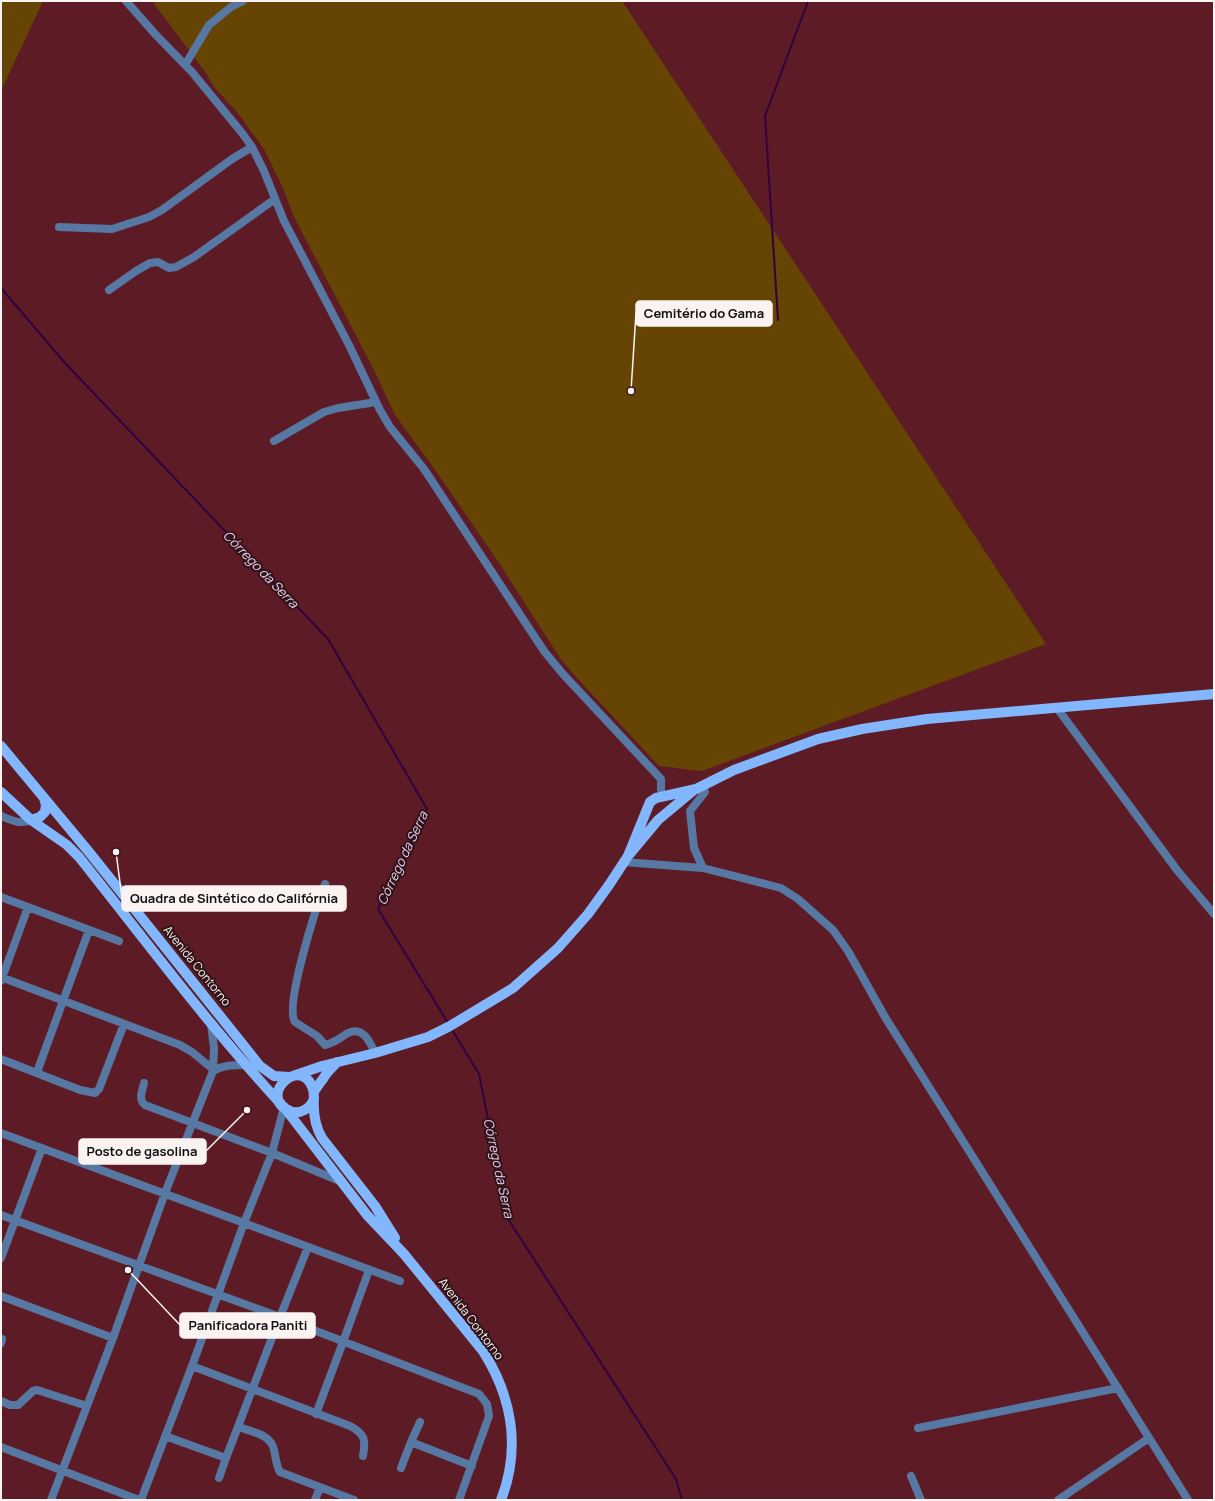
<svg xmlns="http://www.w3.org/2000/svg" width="1215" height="1501" viewBox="0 0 1215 1501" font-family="Manrope,sans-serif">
  <rect width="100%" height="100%" fill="#5d1c25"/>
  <path fill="#664404" d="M1,1H43L1,91Z
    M152,1H622L1046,644L702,771L659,766L577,678L560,658L497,560L436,471L395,415L372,366L294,217L283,188L264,149L237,112L214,87L206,73Z"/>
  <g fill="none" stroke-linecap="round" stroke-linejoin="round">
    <path stroke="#31023f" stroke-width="2" d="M1,288L65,363L328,639L427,809L378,909L448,1023
      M778,320L765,116L808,1
      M451,1028L479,1074L508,1219L676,1479L682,1500"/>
    <path stroke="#5778a3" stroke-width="8" d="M126,1L156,35L192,72L242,133L252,147L264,171L284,221L349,345L380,410L390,427L424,469L544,651L562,673L661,779V790L663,796
      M185,65L209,25L231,7L243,1
      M59,227L112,229L149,217L162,210L232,159L252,147
      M109,290L136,271L150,263L158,262L169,268L176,267L194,257L275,199
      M274,441L324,412L338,408L376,402
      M1057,708L1177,870L1214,914
      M1,816C11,820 20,825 31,820
      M623,862L703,868L781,888L798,899L833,930L848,951L885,1017L1188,1500
      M703,868L694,848L690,811L705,792L703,786
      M325,884C317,905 284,1006 295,1022L317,1036L325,1045C330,1044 333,1042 337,1040C341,1038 344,1035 348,1033C363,1026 370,1042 375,1053
      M1,897L119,941
      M1,977L180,1045L192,1052L214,1070
      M1,981L28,907
      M1,1059L80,1090L95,1093L99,1089L124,1024
      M213,1071C224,1065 232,1065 245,1065
      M37,1072L89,930
      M144,1083C142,1092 138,1099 145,1105L272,1153L342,1182
      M1,1133L400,1281
      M1,1215L280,1317L479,1394L487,1404L489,1416L459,1500
      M1,1258L42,1148
      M1,1296L113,1338
      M1,1343L2,1339
      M192,1366L350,1426C365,1434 366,1440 363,1456
      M1,1401L10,1405H18L33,1391L37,1390L87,1406
      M316,1414L343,1342L369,1270
      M420,1422L411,1442L472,1466
      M239,1427C252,1432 271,1434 274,1450C276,1458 276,1465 280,1472L354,1500
      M918,1428L1118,1388
      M165,1436L226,1458L219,1478
      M1,1447L139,1500
      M226,1458L280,1317L308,1247
      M401,1468L411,1442
      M911,1476L921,1500
      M51,1500L113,1338L165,1193L213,1071L214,1048L211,1024
      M141,1500L192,1366L244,1223L272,1153L284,1107
      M315,1500L320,1487
      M1058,1500L1149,1438"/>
    <path stroke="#82b7fe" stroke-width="10" d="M1,746L89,852L260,1066L274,1076L289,1077
      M1,792L31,820L67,845L79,857C145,940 209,1026 281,1104
      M31,820L40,817L45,812L46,805L44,798
      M628,856L650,802L656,798L696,789L734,770L818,739L862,729L927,719L1214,694
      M293,1076L322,1066L375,1053L428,1037L450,1026L513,988L558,948L588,914L609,885L628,856L658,820L694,790
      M314,1093C304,1050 255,1097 290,1111C299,1115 311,1109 314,1098C314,1095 313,1094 314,1092C316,1088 320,1083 323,1079C326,1073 332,1068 337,1062
      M314,1098C313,1112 315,1126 322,1138L375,1206L395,1238
      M284,1107L367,1215L404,1254L483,1351C512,1397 521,1448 501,1500"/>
  </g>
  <g text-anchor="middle" stroke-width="4" stroke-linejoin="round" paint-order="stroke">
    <g font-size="12" fill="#fbf2f2" stroke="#301316">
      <text transform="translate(197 966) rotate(51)" y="4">Avenida Contorno</text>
      <text transform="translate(471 1319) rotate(53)" y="4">Avenida Contorno</text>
    </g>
    <g font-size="13" font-style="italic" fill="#e9cff4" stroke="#301316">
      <text transform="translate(261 569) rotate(46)" y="5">Córrego da Serra</text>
      <text transform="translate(402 858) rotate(-65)" y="5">Córrego da Serra</text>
      <text transform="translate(499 1168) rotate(78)" y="5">Córrego da Serra</text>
    </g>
  </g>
  <path fill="none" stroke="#fbf2f2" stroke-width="1.5" d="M631 391L636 313M116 852L122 898M247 1110L206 1151M128 1270L180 1325"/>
  <g fill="#fbf2f2" stroke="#301316" stroke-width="1.5">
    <circle cx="631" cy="391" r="4"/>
    <circle cx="116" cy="852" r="4"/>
    <circle cx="247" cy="1110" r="4"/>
    <circle cx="128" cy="1270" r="4"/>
  </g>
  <g fill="#fbf2f2" stroke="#fbf2f2" stroke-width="1.5">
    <rect x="636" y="301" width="136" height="25" rx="4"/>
    <rect x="122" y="886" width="224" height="25" rx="4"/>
    <rect x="79" y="1139" width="127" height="25" rx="4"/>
    <rect x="180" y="1313" width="135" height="25" rx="4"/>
  </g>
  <g font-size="13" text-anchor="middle" font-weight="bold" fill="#111">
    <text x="704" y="318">Cemitério do Gama</text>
    <text x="234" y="903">Quadra de Sintético do Califórnia</text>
    <text x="142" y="1156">Posto de gasolina</text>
    <text x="248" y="1330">Panificadora Paniti</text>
  </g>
  <rect width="1215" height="1501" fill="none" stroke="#fbf2f2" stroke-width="4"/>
</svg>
